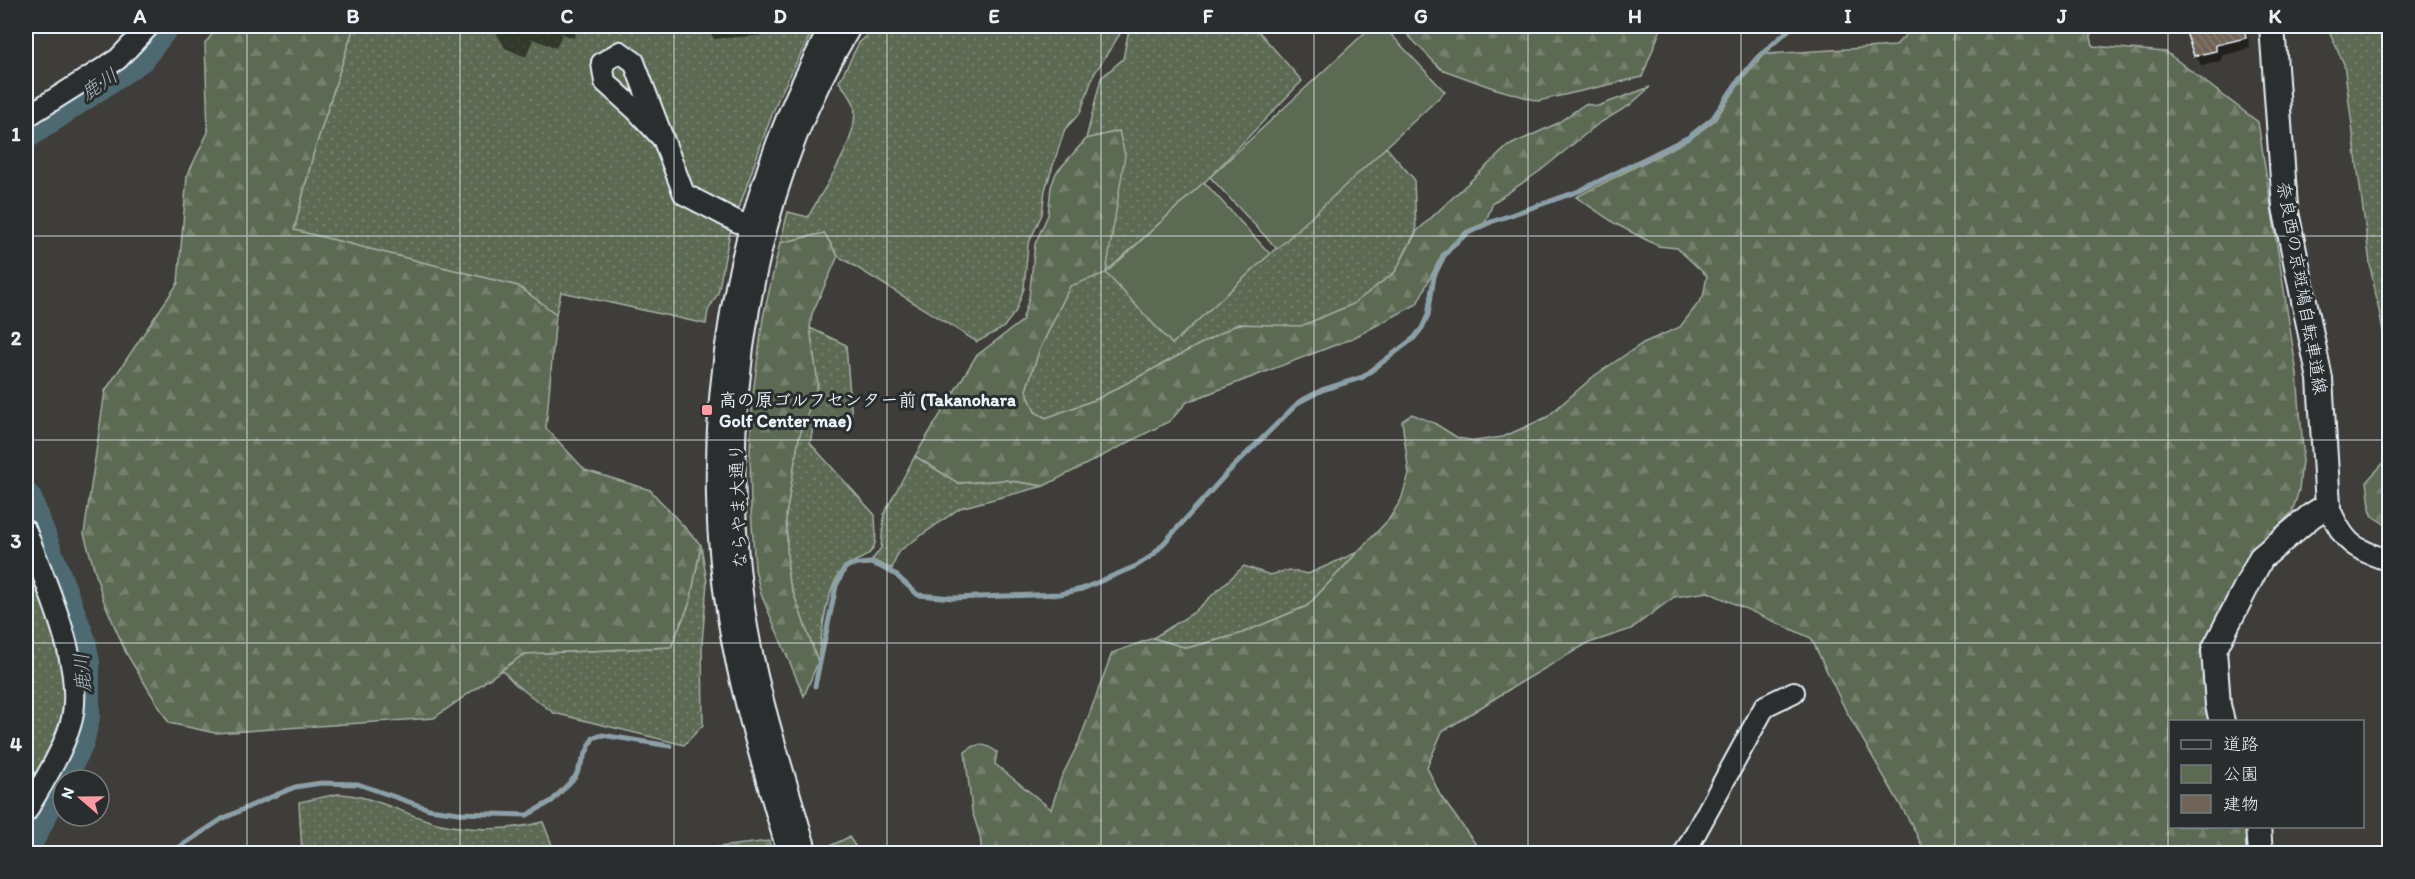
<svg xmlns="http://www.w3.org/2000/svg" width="2415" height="879" viewBox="0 0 2415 879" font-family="Itim,'Klee One',sans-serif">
  <defs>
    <pattern id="green-dots" width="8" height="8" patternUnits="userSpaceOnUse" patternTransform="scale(1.5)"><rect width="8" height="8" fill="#5d6a52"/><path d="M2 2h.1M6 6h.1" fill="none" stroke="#74806c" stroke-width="1.8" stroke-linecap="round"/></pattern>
    <pattern id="forest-firs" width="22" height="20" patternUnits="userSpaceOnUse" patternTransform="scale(1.5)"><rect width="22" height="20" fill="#5d6a52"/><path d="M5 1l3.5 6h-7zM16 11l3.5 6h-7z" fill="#74806c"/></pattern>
    <pattern id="building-back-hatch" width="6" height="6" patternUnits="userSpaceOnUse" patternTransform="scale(1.5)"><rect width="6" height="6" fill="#706357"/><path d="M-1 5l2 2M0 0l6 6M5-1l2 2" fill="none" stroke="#847a70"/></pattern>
  </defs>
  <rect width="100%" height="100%" fill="#3f3d3a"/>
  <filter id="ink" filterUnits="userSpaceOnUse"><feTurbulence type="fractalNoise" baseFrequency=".0167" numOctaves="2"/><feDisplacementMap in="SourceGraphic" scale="12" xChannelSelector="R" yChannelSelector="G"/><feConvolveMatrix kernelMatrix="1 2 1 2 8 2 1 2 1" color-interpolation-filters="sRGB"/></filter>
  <g filter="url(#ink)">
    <path fill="url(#green-dots)" stroke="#a2aea5" stroke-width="1.5" d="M354,26H815L778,99L764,136L729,237L718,293L708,311L706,324L561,292L556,314L518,286L294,230L313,155Z
      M878,26H1125L1094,74L1080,113L1065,129L1045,190L1042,214L1028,245L1024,288L1016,311L1003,328L977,342L838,256L824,233L780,243L788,212L808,217C823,189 861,137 854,105C852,97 844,89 839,82L859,43Z
      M1133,26H1254L1302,81L1210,177L1106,272L1172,344L1386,147L1414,179L1416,231L1395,272L1354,304L1301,327L1238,324L1097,399L1046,418L1035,412L1026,390L1039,351L1070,286L1119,131L1086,139L1101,78L1123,59L1128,34Z
      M2327,26H2389V360L2371,271L2344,64Z
      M810,328L846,345L852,420L813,428L810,443L875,515C875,524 877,535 875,543C871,562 846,559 838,575C824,602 822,633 818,662L788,578L786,515L799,437L818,384Z
      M915,456L958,483L1005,480L1044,486L960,508L898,552L892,569L872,560L881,548L884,514Z
      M701,545L707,582L702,643L703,725L684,745L554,713L515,684L502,670L524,654L671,647L690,602Z
      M26,549L70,678L64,732L26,803Z
      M1358,552L1307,606L1240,634L1187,648L1153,638L1193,613L1244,566L1270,575L1289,570L1308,574Z
      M338,794C374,795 406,816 441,824C472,831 513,830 543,822L555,853H302L299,802Z"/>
    <path fill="url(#forest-firs)" stroke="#a2aea5" stroke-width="1.5" d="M219,26H354L313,155L294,230L518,286L556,314L546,428L585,470L650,490L701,545L690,602L671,647L524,654L434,718L215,733L169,723L126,653L103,599L84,534L105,391L178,283L187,176L208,132L205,43Z
      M1399,26H1662L1642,77L1538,101L1493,88L1441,69Z
      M1914,26H2089L2093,46L2166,52L2258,122L2297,374L2303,450L2299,490L2292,512L2271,534L2214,632L2213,721L2170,722V826L2254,827L2255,853H1925L1912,825L1845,709L1811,638L1708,592L1674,597L1631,629L1586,644L1505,692L1442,732L1427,767L1440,795L1482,853H982L980,836L972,811L965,752C978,742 985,743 997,752L995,764L1051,809L1061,778L1079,742L1112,653L1153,638L1187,648L1240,634L1307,606L1389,519L1401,500L1409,474L1402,421L1412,414L1434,423L1458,438L1475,441L1503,437L1547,417L1594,376L1643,343L1680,327L1703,297L1707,276L1677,248L1658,246L1616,224L1576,197L1690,139L1715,120L1741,81L1765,54L1895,46Z
      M1650,87L1630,105L1598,124L1540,171L1493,203L1485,223L1466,231L1442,254L1417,304L1351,339L1187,402L1170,421L1044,486L1005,480L958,483L915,456L976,356L1022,321L1029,298L1035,244L1048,215L1051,187L1056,173L1086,139L1119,131L1125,155L1106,273L1070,286L1039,351L1026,390L1035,412L1046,418L1097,399L1238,324L1301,326L1353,304L1395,272L1417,231L1508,146L1556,124L1585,104L1598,106Z
      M824,233L838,256L812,314L810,328L818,384L799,437L786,515L788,578L818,662L804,696L761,594L755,569L751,509L750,450L753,394L763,318L780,243Z
      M2389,457H2390L2389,527L2371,515L2367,481Z
      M849,837L860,853H823L822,850Z
      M769,841L772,853H667Z"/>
    <path fill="#5d6a52" stroke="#a2aea5" stroke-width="1.5" d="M1372,26H1383L1445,92L1277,249L1210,177Z
      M1204,182L1270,254L1172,344L1106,273Z"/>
    <path fill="#0007" d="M499,26H578L574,38L562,34L556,48L533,39L526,57L505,48L497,34L500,26Z
      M632,26H663L662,34L636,31Z
      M698,26H779V28L771,29V33H767V35L714,39L707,26Z
      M2186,26H2246L2250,48L2222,56L2221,61L2202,66L2196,56Z"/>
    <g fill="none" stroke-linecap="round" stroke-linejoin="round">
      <path stroke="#8ca0a8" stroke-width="5" d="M815,686L836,586L845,568L850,565L870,563L879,566L895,574L918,595L953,598L1060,594L1082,589L1136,566L1153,555L1228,472L1299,402L1322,390L1363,377L1414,338L1422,328L1428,315L1434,276L1444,256L1453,245L1468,233L1491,222L1579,191L1689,137L1713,118L1738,81L1756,59L1793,26
        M169,854L222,819L257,803L295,787L321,783L358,784L429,809L459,813L527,815L552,801L575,777L593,738L602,735L670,746"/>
      <path stroke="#4e6a73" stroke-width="32" d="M26,133L139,57L163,26
        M26,499L80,641L84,663V717L78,743L26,844"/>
    </g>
    <path fill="url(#building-back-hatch)" stroke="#e8f1f8" stroke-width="1.5" d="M2184,26H2244L2246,38L2216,45V51L2194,56Z"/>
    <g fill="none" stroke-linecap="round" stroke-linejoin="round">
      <defs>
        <path id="minor" d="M26,117L118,59L149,26
          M662,138L636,110L605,82L602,63L620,52L634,62L684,194L738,222L750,226
          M2328,505C2344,543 2351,548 2390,561
          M26,531C45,583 88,671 70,726C60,757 42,784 26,812
          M788,854C766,775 741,698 728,617C696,417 734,202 831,26
          M807,854C784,772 756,692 744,608C716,417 750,192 851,26
          M1684,854L1765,706L1794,692"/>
        <path id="major" d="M2222,722L2218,705L2214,650L2261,558L2311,516L2328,505L2320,379L2285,207L2272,26
          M2258,826L2260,854"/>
      </defs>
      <use href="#minor" stroke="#e8f1f8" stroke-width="24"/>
      <use href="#major" stroke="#e8f1f8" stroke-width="28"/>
      <use href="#minor" stroke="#2a2d2e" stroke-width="20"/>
      <use href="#major" stroke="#2a2d2e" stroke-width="24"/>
    </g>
  </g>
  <path fill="none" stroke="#e8f1f8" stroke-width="1.5" stroke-opacity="0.55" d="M247,26V854M460,26V854M674,26V854M887,26V854M1101,26V854M1314,26V854M1528,26V854M1741,26V854M1955,26V854M2168,26V854M26,236H2390M26,440H2390M26,643H2390"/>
  <rect fill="#ff9aa2" stroke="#2a2d2e" stroke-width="2" x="701" y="404" width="12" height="12" rx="3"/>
  <g text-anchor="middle" stroke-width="6" stroke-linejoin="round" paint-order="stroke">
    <g font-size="18" fill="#e8f1f8" stroke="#2a2d2e">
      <text transform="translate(2302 288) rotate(80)" y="6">奈良西の京斑鳩自転車道線</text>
      <text transform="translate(738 506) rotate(-92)" y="6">ならやま大通り</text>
    </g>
    <g font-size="18" font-weight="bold" fill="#e8f1f8" stroke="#2a2d2e" text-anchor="start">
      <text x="719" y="406">高の原ゴルフセンター前 (Takanohara<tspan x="719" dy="21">Golf Center mae)</tspan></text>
    </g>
    <g font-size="20" font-style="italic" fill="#aabbc3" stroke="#2a2d2e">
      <text transform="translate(99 84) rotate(-34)" y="7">鹿川</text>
      <text transform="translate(82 673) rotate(-94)" y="7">鹿川</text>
    </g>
  </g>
  <rect width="2415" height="879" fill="none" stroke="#2a2d2e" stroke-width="66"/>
  <rect x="2169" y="720" width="195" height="108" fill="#2a2d2e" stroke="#767b7f" stroke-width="1.5"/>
  <rect x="2181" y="740" width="30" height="9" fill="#2a2d2e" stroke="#767b7f" stroke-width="1.5"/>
  <text x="2223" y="750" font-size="18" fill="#e8f1f8">道路</text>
  <rect x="2181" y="765" width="30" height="18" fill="#5d6a52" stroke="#767b7f" stroke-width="1.5"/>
  <text x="2223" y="780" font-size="18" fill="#e8f1f8">公園</text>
  <rect x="2181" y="795" width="30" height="18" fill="#706357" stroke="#767b7f" stroke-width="1.5"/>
  <text x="2223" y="810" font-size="18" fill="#e8f1f8">建物</text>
  <g transform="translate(81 798) rotate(290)"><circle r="28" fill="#2a2d2e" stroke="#767b7f" stroke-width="1.5"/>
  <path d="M0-4.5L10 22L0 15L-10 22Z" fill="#ff9aa2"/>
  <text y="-9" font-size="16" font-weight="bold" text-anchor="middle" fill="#e8f1f8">N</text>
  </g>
  <rect x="33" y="33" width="2349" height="813" fill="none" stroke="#e8f1f8" stroke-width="2"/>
  <g font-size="20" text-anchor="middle" font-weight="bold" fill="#e8f1f8">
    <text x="140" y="23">A</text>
    <text x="353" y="23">B</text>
    <text x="567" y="23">C</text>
    <text x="780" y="23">D</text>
    <text x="994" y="23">E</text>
    <text x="1208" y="23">F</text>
    <text x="1421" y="23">G</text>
    <text x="1635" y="23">H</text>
    <text x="1848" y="23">I</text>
    <text x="2062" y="23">J</text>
    <text x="2275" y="23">K</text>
    <text x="16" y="141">1</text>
    <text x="16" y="345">2</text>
    <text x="16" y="548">3</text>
    <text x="16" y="751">4</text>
  </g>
</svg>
